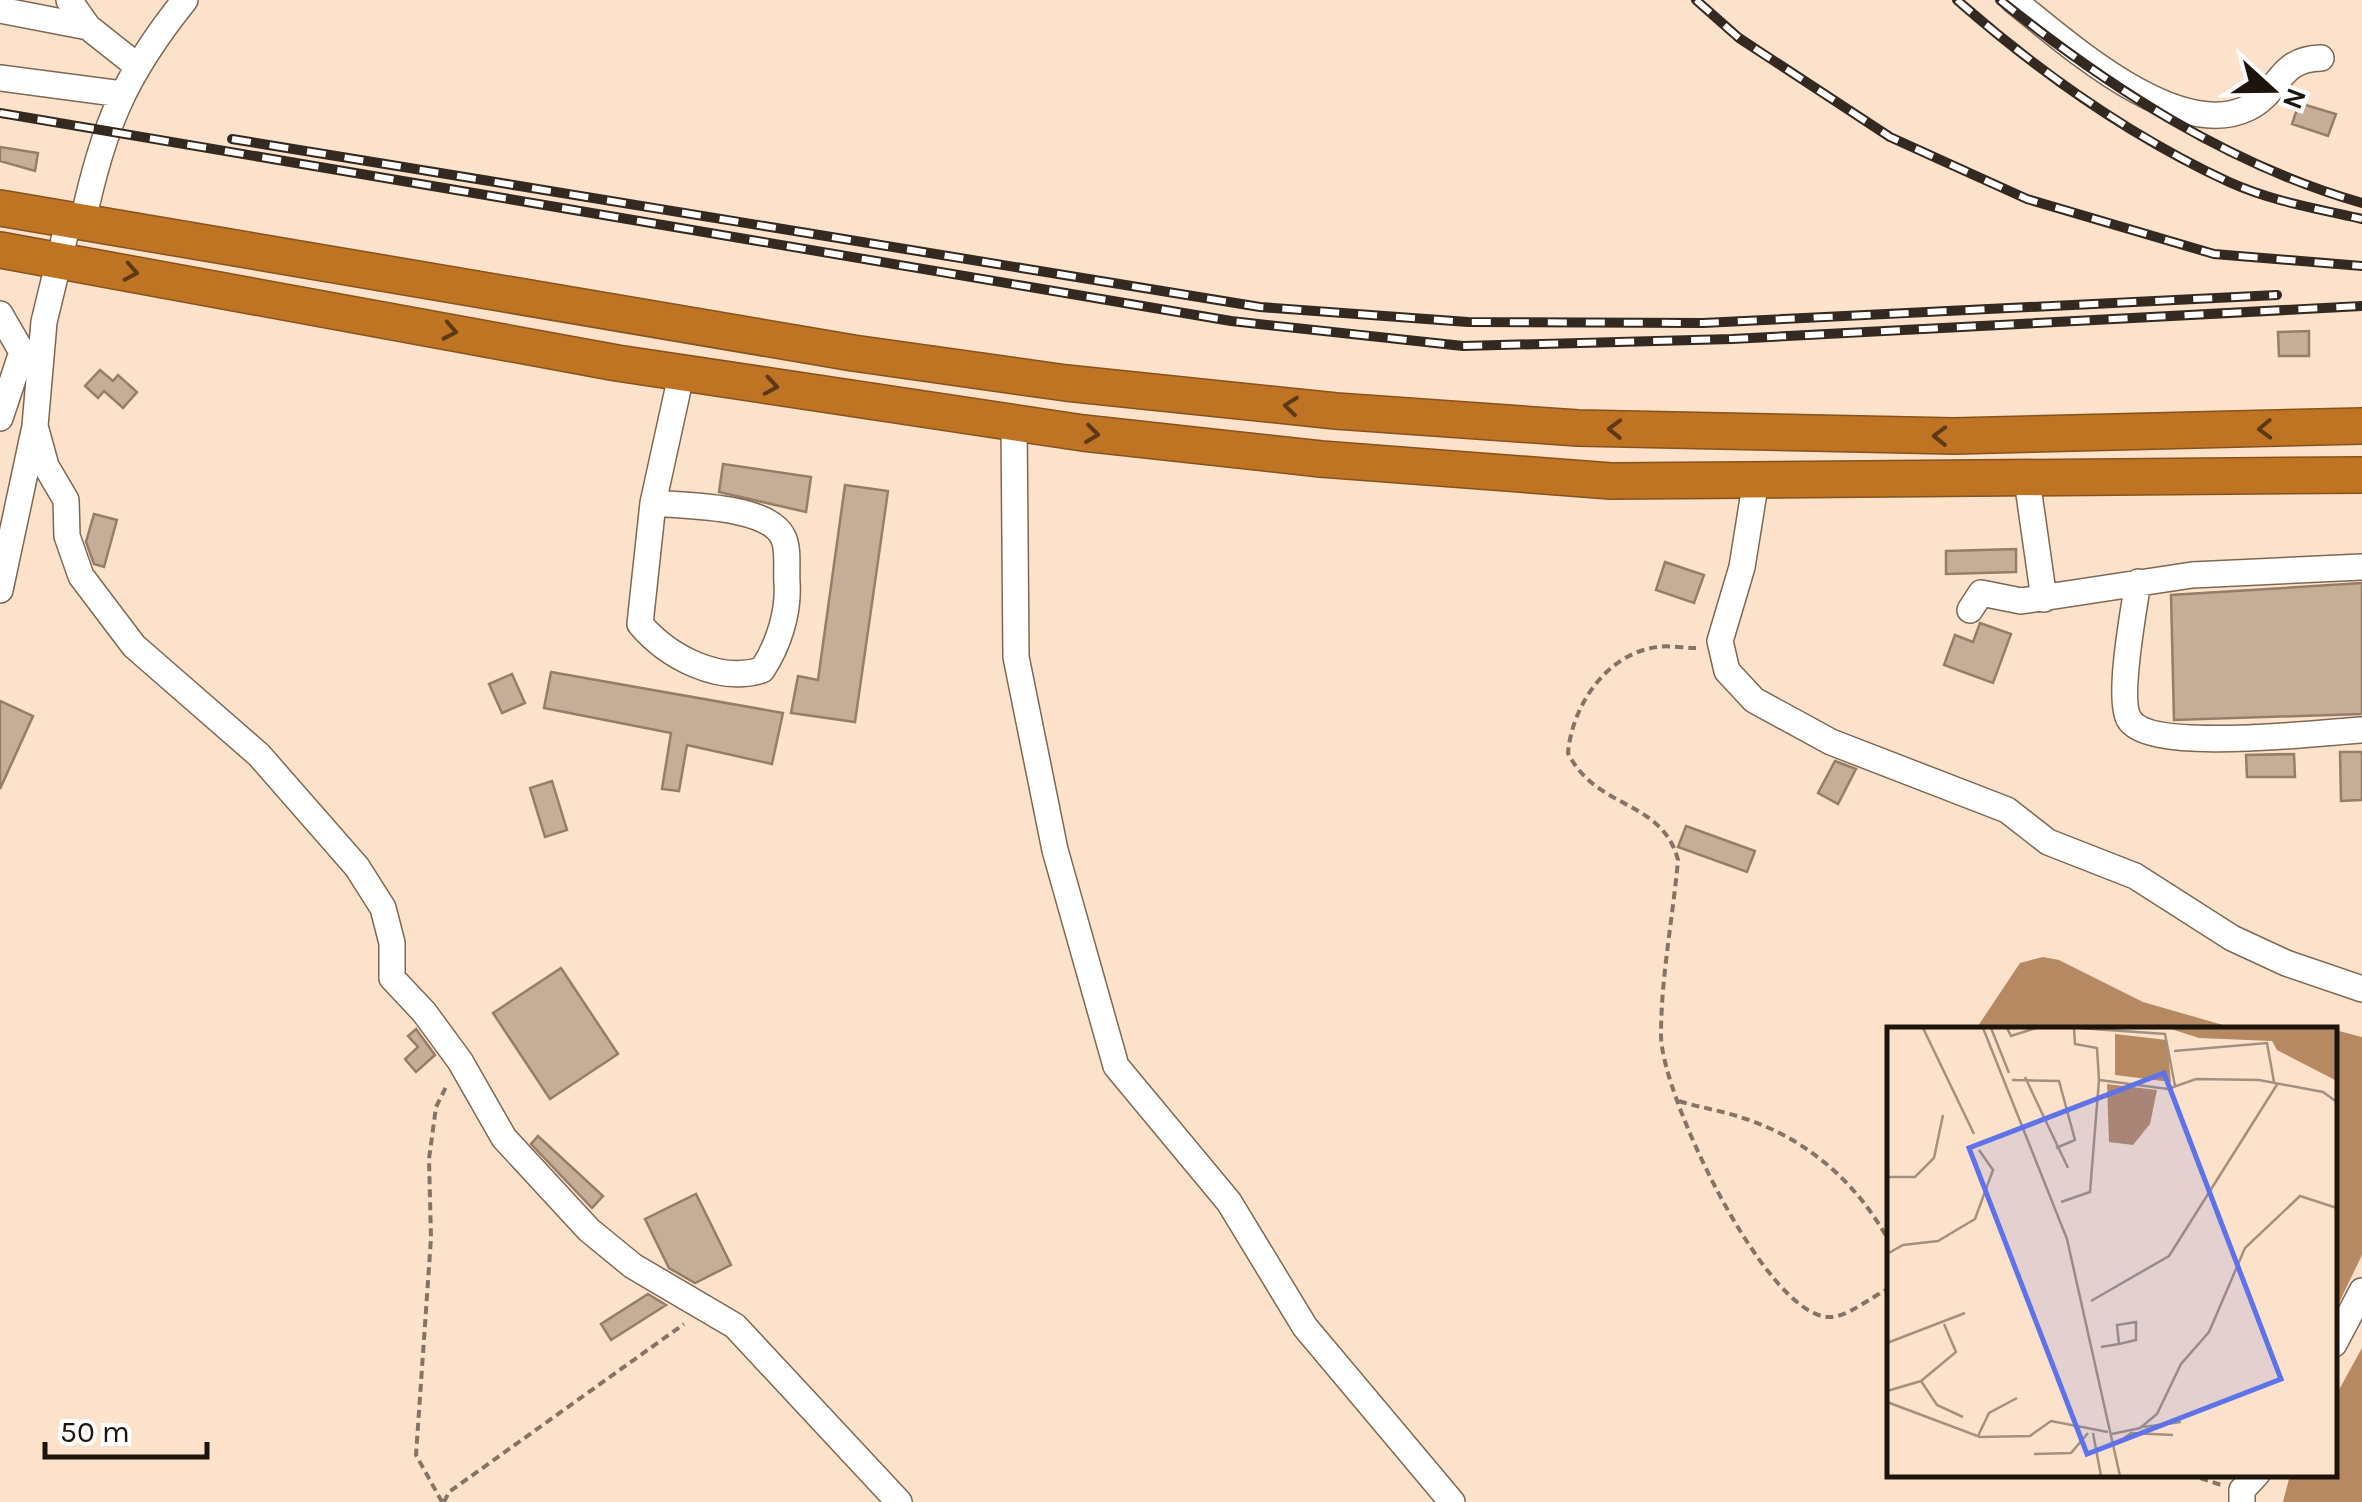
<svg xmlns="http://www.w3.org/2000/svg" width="2362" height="1502" viewBox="0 0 2362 1502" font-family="Karla,sans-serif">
  <rect width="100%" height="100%" fill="#fce2cb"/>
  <path fill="#b68962" d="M2043,957L2059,960L2143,1002L2237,1029H1976L2020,963Z
    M2335,1030L2362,1037V1255L2335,1311Z
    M2362,1348V1502H2283L2290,1475L2334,1474L2335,1397Z"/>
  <path fill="#c6ad97" stroke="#957d68" stroke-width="2.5" d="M2299,103L2336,114L2328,136L2292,124Z
    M0,147L38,153L35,171L0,161Z
    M2309,331V356H2279L2278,332Z
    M100,370L113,381L118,375L137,392L123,408L104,391L98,398L85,386Z
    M723,464L811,477L806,512L719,492Z
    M845,485L888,491L855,722L791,713L798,676L818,680Z
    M94,514L117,520L104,567L94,564L86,542Z
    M2016,549V572L1946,574V551Z
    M1665,562L1704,575L1694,603L1656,590Z
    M2362,583V714L2174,720L2171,595Z
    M1980,623L2011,634L1993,683L1944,665L1955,635L1973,642Z
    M551,672L783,713L772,764L687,745L679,791L662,789L671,733L544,708Z
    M512,674L525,703L502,713L489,684Z
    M0,701L33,716L0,789Z
    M2340,752H2362V800L2341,801Z
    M2294,754L2295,777H2247L2246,755Z
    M1835,761L1856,769L1838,804L1818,793Z
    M552,781L567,830L545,837L530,788Z
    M1686,826L1755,851L1747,872L1678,847Z
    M561,968L618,1054L550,1099L493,1013Z
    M416,1029L435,1055L416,1072L405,1059L418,1047L408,1036Z
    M538,1136L603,1196L592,1208L531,1144Z
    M696,1194L731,1265L695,1283L669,1268L645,1219Z
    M648,1294L666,1305L611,1340L601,1324Z"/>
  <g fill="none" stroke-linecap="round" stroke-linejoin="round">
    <defs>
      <path id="minor" d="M69,0L88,27L136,65
        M2013,0C2066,42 2177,143 2248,108C2281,92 2277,59 2321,58
        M0,10L88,27
        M0,78L122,94
        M69,219L44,322L35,426L46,466L66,500L67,536L81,576L134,646L259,755L357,867L383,908L392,943V978L424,1012L460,1061L504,1138L589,1230L633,1266L735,1326L899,1502
        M83,221C103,127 124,76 185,0
        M0,314L22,352L0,418
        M1014,423L1016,657L1055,850L1116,1066L1229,1202L1305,1327L1452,1502
        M1756,480L1742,567L1720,641L1727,671L1754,700L1831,742L2007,810L2048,842L2135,876L2232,938L2286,963L2362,989
        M2027,480L2044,599
        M653,503C684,506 768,505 783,537C789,548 786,570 787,583C789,613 778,646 762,670C718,684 667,656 640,624L653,503L682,371
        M2138,582C2134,608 2117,699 2129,719C2149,754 2322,732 2362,730
        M0,590L34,431
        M1970,610L1981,593L2021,601L2192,575L2362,567
        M2334,1344L2362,1291
        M2242,1502V1490L2257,1474"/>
      <path id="highway" d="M0,208L853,353L1066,383L1336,411L1578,428L1954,436L2362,426
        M0,250L617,363L1083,433L1321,459L1611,481L2362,475"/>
    </defs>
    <use href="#minor" stroke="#7e6753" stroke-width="28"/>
    <use href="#highway" stroke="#86521b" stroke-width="38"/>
    <path stroke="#857465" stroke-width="4" stroke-dasharray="8 5" stroke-linecap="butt" d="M1696,648C1684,648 1669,645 1657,647C1606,654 1572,706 1568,753C1596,810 1662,799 1678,860C1673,917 1661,977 1661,1035C1661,1094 1763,1311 1827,1317C1846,1319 1872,1296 1890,1288
      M1679,1101C1701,1108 1724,1111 1746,1119C1809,1140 1859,1185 1890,1243
      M2188,1474L2221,1485
      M442,1502L416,1455L431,1238L429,1159L436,1107L446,1087
      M444,1502L449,1492L684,1324"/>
    <use href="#minor" stroke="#fff" stroke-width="25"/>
    <use href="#highway" stroke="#be7423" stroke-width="35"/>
    <defs>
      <path id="rail" d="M1696,0L1739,38L1890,137L2027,199L2214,254L2362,266
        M1957,0C2038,71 2132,137 2229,182C2271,201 2318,209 2362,219
        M2000,0C2107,86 2228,165 2362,203
        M0,113L1231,321L1463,346L1732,339L2362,306
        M232,139L1260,307L1468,322L1703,323L2277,295"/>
    </defs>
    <use href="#rail" stroke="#342920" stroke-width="10"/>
    <use href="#rail" stroke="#fff" stroke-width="6" stroke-dasharray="19" stroke-linecap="butt"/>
  </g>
  <defs><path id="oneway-chevron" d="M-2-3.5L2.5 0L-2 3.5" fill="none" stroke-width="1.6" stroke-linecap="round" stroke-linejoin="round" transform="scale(2.5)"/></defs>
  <g stroke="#5d3a15">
    <use href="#oneway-chevron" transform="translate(131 272) rotate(10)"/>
    <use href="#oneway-chevron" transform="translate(450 331) rotate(11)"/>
    <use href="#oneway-chevron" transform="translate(771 386) rotate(9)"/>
    <use href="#oneway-chevron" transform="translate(1291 406) rotate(-174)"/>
    <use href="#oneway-chevron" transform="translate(1615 429) rotate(-179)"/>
    <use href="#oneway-chevron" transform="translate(2265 429) rotate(178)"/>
    <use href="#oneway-chevron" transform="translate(1092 434) rotate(7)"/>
    <use href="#oneway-chevron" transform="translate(1940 436) rotate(-179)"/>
  </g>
  <g transform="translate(1887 1027)">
    <rect width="450" height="450" fill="#fce2cb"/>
    <path d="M281,1H450V54L390,23L385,14L312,11ZM228,7L280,13L284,55L228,48ZM220,57L270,63L263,97L246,118L222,115Z" fill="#b68962"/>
    <path fill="none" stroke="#a3907f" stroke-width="2.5" d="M36,1L87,107M96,1L180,212L233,449M104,1L122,46M120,1L124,9L149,1M187,1L188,17L210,21L212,53M192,1L278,7L288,59M287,24L380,16L387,55M138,50L181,141M125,53L172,54L188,113L169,121M0,150H28L47,131L56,88M174,175L203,165L212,53L281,62L309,52L372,53L436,65L450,75M0,227L16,218L51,214L88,192L106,143L92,123M204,274L282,229L391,56M0,316L78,286M214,320L232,317L249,313V295L230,298L232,317M34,354L50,378L76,390M0,364L34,354L69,325L57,297M0,375L93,410L143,409L164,394L221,405M256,400L294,395M206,406L214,449M225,407L253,401L270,387L294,337L322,305L358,221L413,169L450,181M91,409L102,386L130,371M232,415L244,406L286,408M147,427L184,426L201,406"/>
    <path fill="#5e72e9" fill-opacity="0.15" stroke="#5e72e9" stroke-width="5" d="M277,46L394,352L200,427L82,121Z"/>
    <rect width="450" height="450" fill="none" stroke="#1d140c" stroke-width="5"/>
  </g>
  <g transform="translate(2272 90) rotate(111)" stroke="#ffffff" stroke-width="8" paint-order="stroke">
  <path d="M0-8L18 38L0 25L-18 38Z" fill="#1d140c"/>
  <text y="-15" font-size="28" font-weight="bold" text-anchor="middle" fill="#1d140c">N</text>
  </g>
  <path d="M45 1442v15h162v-15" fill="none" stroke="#1d140c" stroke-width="5"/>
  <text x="60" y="1442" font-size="30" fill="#1d140c" stroke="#ffffff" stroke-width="8" paint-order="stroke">50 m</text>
</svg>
